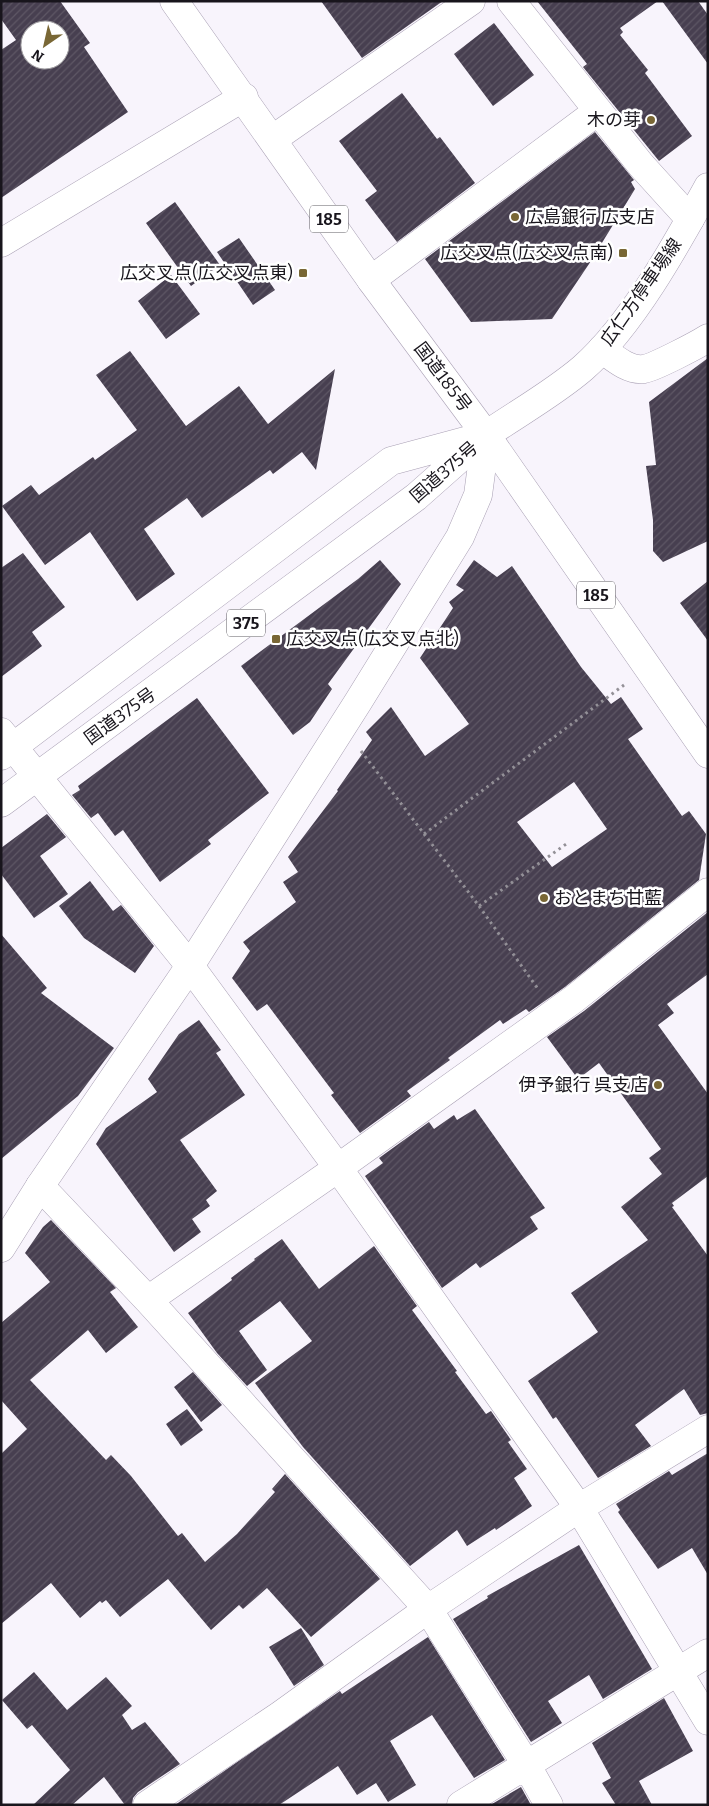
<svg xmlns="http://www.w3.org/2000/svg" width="709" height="1806" viewBox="0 0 709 1806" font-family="Bitter,'Noto Sans JP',serif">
  <defs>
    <pattern id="building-hatch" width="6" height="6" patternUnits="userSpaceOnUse" patternTransform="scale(1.25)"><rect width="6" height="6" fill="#473f50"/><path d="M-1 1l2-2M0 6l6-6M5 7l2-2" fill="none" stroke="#5e5765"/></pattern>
  </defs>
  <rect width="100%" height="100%" fill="#f8f4fc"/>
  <path fill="url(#building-hatch)" fill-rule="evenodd" d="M1,1H60L90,43L84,47L128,112L1,198V50L16,40L1,19ZM30,30H60V60H30Z
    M321,1H443L362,58Z
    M537,1H658L620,28L623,32L620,35L648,70L645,73L692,136L659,161L583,67L587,64Z
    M662,1H698L708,15V64Z
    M494,23L534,75L493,106L454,54Z
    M402,93L437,139L440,137L475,183L397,242L365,200L377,191L339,141Z
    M595,132L634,180L631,182L635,189L589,264L552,319L471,322L425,259Z
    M175,202L220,265L191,286L146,223Z
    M239,238L275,290L253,305L217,252Z
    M171,275L200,314L166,339L138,301Z
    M130,351L186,426L239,386L268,424L335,369L316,470L302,452L273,474L270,470L202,518L187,498L144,529L175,574L137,601L90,532L45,565L2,506L31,485L39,495L93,457L95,460L137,430L96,375Z
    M708,358V541L663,562L653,551V520L646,466L656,465L649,402Z
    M23,553L65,607L32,632L42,646L1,677V568Z
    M380,560L401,584L328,684L332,689L310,722L293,735L241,666L358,579Z
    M474,560L497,577L512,566L581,667L611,704L621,697L643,729L628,739L682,816L689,811L706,834L699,880L565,987L529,1012L526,1009L503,1024L500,1020L448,1058L450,1060L407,1091L411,1096L360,1133L331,1095L334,1093L267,1004L257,1011L232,978L250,951L243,942L296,902L283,882L298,872L288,857L338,791L337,790L372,740L366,732L391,707L425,756L469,724L420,658L453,608L449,602L464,590L456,585ZM574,782L607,829L552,867L517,822Z
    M708,581V641L680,603Z
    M197,698L269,793L208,840L211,844L160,882L123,830L115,836L98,813L91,818L72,795L80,790L78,786Z
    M47,814L66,837L40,856L68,894L34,918L1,874V848Z
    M90,881L113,911L121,905L154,946L135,973L84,938L59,906Z
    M708,912V974L667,1004L674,1013L658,1025L708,1094V1176L672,1203L674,1206L672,1207L708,1256V1413L700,1415L684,1389L635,1425L651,1446L598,1478L556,1417L553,1419L528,1381L598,1332L571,1293L648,1240L621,1207L662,1174L649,1158L661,1149L599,1063L578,1079L547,1037L584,1011Z
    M1,934L47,988L41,993L114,1048L78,1096L1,1159Z
    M199,1020L221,1050L216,1053L245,1095L180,1140L217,1191L206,1200L210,1206L192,1219L201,1232L174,1252L96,1144L106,1128L157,1092L148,1079L179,1034Z
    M475,1109L545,1208L530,1217L538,1229L480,1268L476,1263L442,1288L365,1176L383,1163L379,1158L429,1122L434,1129L454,1115L457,1120Z
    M51,1220L116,1288L110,1292L138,1327L106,1353L88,1330L30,1380L106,1460L111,1455L131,1476L178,1536L182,1533L205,1562L237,1534L275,1492L272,1489L285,1474L380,1579L311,1637L267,1588L243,1609L239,1605L211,1630L168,1579L120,1617L106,1600L102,1603L100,1601L80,1618L51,1583L1,1624V1454L27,1429L1,1400V1323L50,1282L25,1253L43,1227Z
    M282,1239L319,1289L374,1246L417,1306L412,1310L457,1371L455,1372L486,1414L491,1411L511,1440L508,1442L527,1469L514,1478L532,1506L496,1530L495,1528L467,1546L457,1530L410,1566L303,1447L255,1383L312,1341L280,1301L239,1331L267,1370L247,1386L217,1353L188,1313L232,1280L231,1278L255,1260L254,1259Z
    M193,1372L222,1405L201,1422L174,1387Z
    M187,1409L203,1430L181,1446L166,1424Z
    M708,1453V1575L692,1548L658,1569L618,1512L620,1510L616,1504L669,1471L672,1475Z
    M579,1545L652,1669L603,1699L589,1675L548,1701L562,1723L531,1742L453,1619L488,1598L487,1596Z
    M301,1628L324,1665L294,1686L269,1647Z
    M428,1637L505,1760L474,1778L432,1715L390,1741L416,1785L388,1802L376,1783L357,1795L338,1766L279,1805H175L340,1691L342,1694Z
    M34,1672L67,1710L106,1677L132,1706L122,1715L132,1730L145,1722L180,1764L138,1792L133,1798L132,1805H125L104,1777L72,1805H33L70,1770L32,1725L27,1729L2,1700Z
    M664,1698L693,1751L639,1781L652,1805H616L602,1783L611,1778L592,1743Z
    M521,1787L531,1805L492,1804Z"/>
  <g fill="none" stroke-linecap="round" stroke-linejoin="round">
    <defs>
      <path id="minor" d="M511,1L641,165L690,219
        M273,139L471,1
        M1,243L244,97
        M371,280L598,111
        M602,349C613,357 628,371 644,369C655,367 697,345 708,338
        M1,732L190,966
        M40,1186L148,1300L428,1609L526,1764L549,1805
        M148,1300L338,1168L574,999L708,892
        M147,1805L279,1716L428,1609L579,1508L708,1429
        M461,1805L708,1653"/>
      <path id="tertiary" d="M190,966L338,1168L579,1508L708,1721
        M1,1248L40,1186L190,966L358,702L460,537L478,495L486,435"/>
      <path id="secondary" d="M486,435C518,413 554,393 583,368C632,325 676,245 708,187"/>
      <path id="trunk" d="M174,1L371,280L486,435L708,754
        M1,756L391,461L480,437
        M1,803L416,497L486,435"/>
    </defs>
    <use href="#minor" stroke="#aaa1b5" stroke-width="29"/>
    <use href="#tertiary" stroke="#aaa1b5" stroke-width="29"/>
    <use href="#secondary" stroke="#aaa1b5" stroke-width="29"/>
    <use href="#trunk" stroke="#aaa1b5" stroke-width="29"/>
    <path stroke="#939097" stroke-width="3" stroke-dasharray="2.5 4" stroke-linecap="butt" d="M361,751L479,906L569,842
      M424,834L624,685
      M479,906L538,989"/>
    <use href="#minor" stroke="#fff" stroke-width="28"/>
    <use href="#tertiary" stroke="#fff" stroke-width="28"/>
    <use href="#secondary" stroke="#fff" stroke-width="28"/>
    <use href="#trunk" stroke="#fff" stroke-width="28"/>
  </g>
  <g fill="#796735" stroke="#fff" stroke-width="2">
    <circle cx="651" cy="120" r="5"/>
    <circle cx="515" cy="217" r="5"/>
    <rect x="618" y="248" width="10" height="10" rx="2.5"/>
    <rect x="298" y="268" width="10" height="10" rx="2.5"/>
    <rect x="271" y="634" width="10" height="10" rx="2.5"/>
    <circle cx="544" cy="898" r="5"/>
    <circle cx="658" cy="1085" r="5"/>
  </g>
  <g text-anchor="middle" stroke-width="5" stroke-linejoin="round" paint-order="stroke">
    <g fill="#fff" stroke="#5d5b60" stroke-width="1">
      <rect x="310" y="205.5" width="38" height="27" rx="4"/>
      <rect x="577" y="581.5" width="38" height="27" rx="4"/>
      <rect x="227" y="609.5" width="38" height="27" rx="4"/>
    </g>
    <g font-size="16" font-weight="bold" fill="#18151c">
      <text x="329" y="225">185</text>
      <text x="596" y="601">185</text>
      <text x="246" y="629">375</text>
    </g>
    <g font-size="18" fill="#18151c" stroke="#fff" text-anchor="end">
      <text x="641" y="126">木の芽</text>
      <text x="525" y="223" text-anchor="start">広島銀行 広支店</text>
      <text x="613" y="259">広交叉点(広交叉点南)</text>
      <text x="293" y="279">広交叉点(広交叉点東)</text>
      <text x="286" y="645" text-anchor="start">広交叉点(広交叉点北)</text>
      <text x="554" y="904" text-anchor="start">おとまち甘藍</text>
      <text x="648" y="1091">伊予銀行 呉支店</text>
    </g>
    <g font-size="18" fill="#18151c" stroke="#fff">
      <text transform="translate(641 292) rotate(-55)" y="6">広仁方停車場線</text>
      <text transform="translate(443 377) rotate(53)" y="6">国道185号</text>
      <text transform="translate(444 472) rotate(-41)" y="6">国道375号</text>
      <text transform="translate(120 716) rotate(-36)" y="6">国道375号</text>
    </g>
  </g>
  <rect width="709" height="1806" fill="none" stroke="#18151c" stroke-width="5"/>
  <g transform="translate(45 45) rotate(214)"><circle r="24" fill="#ffffff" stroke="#a3a1a4"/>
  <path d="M0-4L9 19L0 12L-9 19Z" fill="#796735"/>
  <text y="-8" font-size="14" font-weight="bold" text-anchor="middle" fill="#18151c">N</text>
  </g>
</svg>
